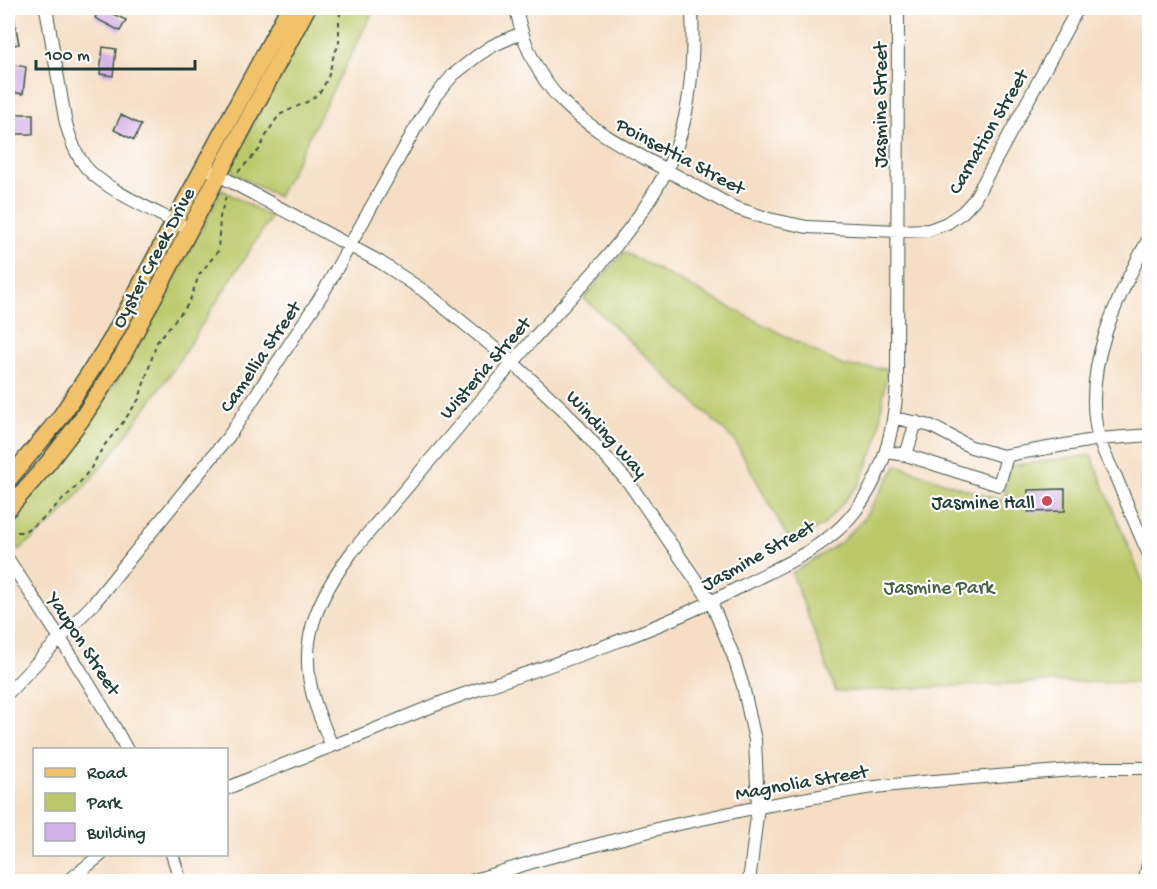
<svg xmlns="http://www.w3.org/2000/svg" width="1157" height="889" viewBox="0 0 1157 889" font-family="'Gochi Hand',sans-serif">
  <rect width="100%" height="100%" fill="#fff"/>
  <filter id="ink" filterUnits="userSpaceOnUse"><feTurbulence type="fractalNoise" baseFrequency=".0167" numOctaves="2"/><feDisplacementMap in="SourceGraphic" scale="12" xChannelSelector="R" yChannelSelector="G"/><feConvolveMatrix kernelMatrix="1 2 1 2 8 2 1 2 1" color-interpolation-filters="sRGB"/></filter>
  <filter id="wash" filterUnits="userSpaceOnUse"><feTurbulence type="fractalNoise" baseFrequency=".008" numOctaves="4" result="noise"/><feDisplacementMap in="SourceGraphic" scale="24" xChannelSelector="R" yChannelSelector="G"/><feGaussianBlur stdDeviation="1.35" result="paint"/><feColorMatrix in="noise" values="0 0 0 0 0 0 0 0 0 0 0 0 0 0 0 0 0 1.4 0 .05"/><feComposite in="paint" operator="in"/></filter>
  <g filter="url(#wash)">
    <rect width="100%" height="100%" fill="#f5dec4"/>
    <path fill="#bbc96b" stroke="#6d8350" stroke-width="1.5" d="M314,8H375L278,197L233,173L232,164Z
      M222,190L271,217L173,370L113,453L57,519L19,550L8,536V520L103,402L135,352Z
      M624,252L843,366L887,369L877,442L859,484L824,525L791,543L734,440L584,298Z
      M1091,455L1149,597V683L1045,682L836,692L792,573L840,543L863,520L897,465L955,486L1004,501L1009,466Z"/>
    <g id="blocks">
      <path fill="#d3b0e7" d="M100,8L126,20L120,31L95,18Z
        M13,12L19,44L8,46V14Z
        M103,47L116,49L113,76L100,74Z
        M8,64L26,67L23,94L12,92L11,102H8Z
        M12,114H33V134H12Z
        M121,115L141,125L134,140L114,130Z
        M1065,489V511L1028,512V490Z"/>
    </g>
  </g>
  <g filter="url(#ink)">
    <use href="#blocks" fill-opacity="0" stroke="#3f554a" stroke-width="1.5"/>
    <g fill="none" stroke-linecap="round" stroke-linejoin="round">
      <defs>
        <path id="minor" d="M46,8L65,119C69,136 74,152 85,166C104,190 162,214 190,230
          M516,8C532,91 578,122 648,160C677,176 705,191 733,207L769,219L807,227L898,231L929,230L947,223L963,212L974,200L1078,8
          M1146,8L1150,10
          M213,172L380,262L424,291L513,363L564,410L629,483L711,602L733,655L743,686L755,740L758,807L749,882
          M1150,236C1118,295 1080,370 1099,439C1103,452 1110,465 1116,477C1127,504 1138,531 1150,557
          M895,418L931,426L971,447L1003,456L1099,439L1150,435
          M886,452L906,455L916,422
          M906,455L999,485L1007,456
          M8,559C49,622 92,684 127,750
          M8,693L94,603L229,436L323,293L415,129L436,95L453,75L477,56L492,46L521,33
          M332,746C326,732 320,718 315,703C296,643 317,599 352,552C413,481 473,409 534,338C579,288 636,231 666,171C692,120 694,63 692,8
          M226,789C270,769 316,752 361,735C399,720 437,703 476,690C567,660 657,631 742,586C776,568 816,552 843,525C881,486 894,436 897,384L898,8
          M172,854L181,882
          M67,882L102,854
          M468,882L539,860L665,827L758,807L866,788L922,782L1098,768H1150
          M1144,882L1150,856"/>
        <path id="major" d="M8,480L59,419L110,342L289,8
          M8,509L48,463L81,420L123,355L307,8"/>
      </defs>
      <use href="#minor" stroke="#3f554a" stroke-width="14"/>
      <use href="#major" stroke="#3f554a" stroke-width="19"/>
      <path stroke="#3f554a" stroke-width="2" stroke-dasharray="4.5 4.5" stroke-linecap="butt" d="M238,172L259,150L268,132L279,115L311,100L321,91L328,78L334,54L339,45V20L341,8
        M8,532H23L38,523L77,486L91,468L103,447L121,425L139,399L157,342L189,303L199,275L218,251L220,217L227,193"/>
      <use href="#minor" stroke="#fff" stroke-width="12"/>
      <use href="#major" stroke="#f2c26a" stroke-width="16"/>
    </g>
  </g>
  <circle fill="#d1495b" stroke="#fff" stroke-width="2" cx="1047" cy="501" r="6"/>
  <g text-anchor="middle" stroke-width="4.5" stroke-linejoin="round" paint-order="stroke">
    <g font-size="20" fill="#1f3d34" stroke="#fff">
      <text transform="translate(879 105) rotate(-90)" y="7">Jasmine Street</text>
      <text transform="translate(987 131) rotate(-60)" y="7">Carnation Street</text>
      <text transform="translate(681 155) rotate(28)" y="7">Poinsettia Street</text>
      <text transform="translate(152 257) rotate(-62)" y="7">Oyster Creek Drive</text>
      <text transform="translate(259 356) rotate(-56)" y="7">Camellia Street</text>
      <text transform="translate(484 367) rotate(-49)" y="7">Wisteria Street</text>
      <text transform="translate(608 433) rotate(48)" y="7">Winding Way</text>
      <text transform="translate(757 554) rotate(-29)" y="7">Jasmine Street</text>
      <text transform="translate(85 643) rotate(57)" y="7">Yaupon Street</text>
      <text transform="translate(801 781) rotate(-10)" y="7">Magnolia Street</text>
    </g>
    <g font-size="20" fill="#1f3d34" stroke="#fff" text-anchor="end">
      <text x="1035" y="508">Jasmine Hall</text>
    </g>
    <g font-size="20" fill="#466042" stroke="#fff">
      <text x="939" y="593">Jasmine Park</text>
    </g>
  </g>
  <rect width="1157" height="889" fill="none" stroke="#fff" stroke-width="30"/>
  <rect x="33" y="748" width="195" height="108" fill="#ffffff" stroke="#a5b1ae" stroke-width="1.5"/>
  <rect x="45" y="768" width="30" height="9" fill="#f2c26a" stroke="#a5b1ae" stroke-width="1.5"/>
  <text x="87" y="778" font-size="18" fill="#1f3d34">Road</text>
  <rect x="45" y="793" width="30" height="18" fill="#bbc96b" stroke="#a5b1ae" stroke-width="1.5"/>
  <text x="87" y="808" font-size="18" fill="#1f3d34">Park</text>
  <rect x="45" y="823" width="30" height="18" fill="#d3b0e7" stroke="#a5b1ae" stroke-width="1.5"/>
  <text x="87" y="838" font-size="18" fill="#1f3d34">Building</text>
  <path d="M36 60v9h159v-9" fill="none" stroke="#1f3d34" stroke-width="3"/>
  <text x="45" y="60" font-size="18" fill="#1f3d34" stroke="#ffffff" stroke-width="4.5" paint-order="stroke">100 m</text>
</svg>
